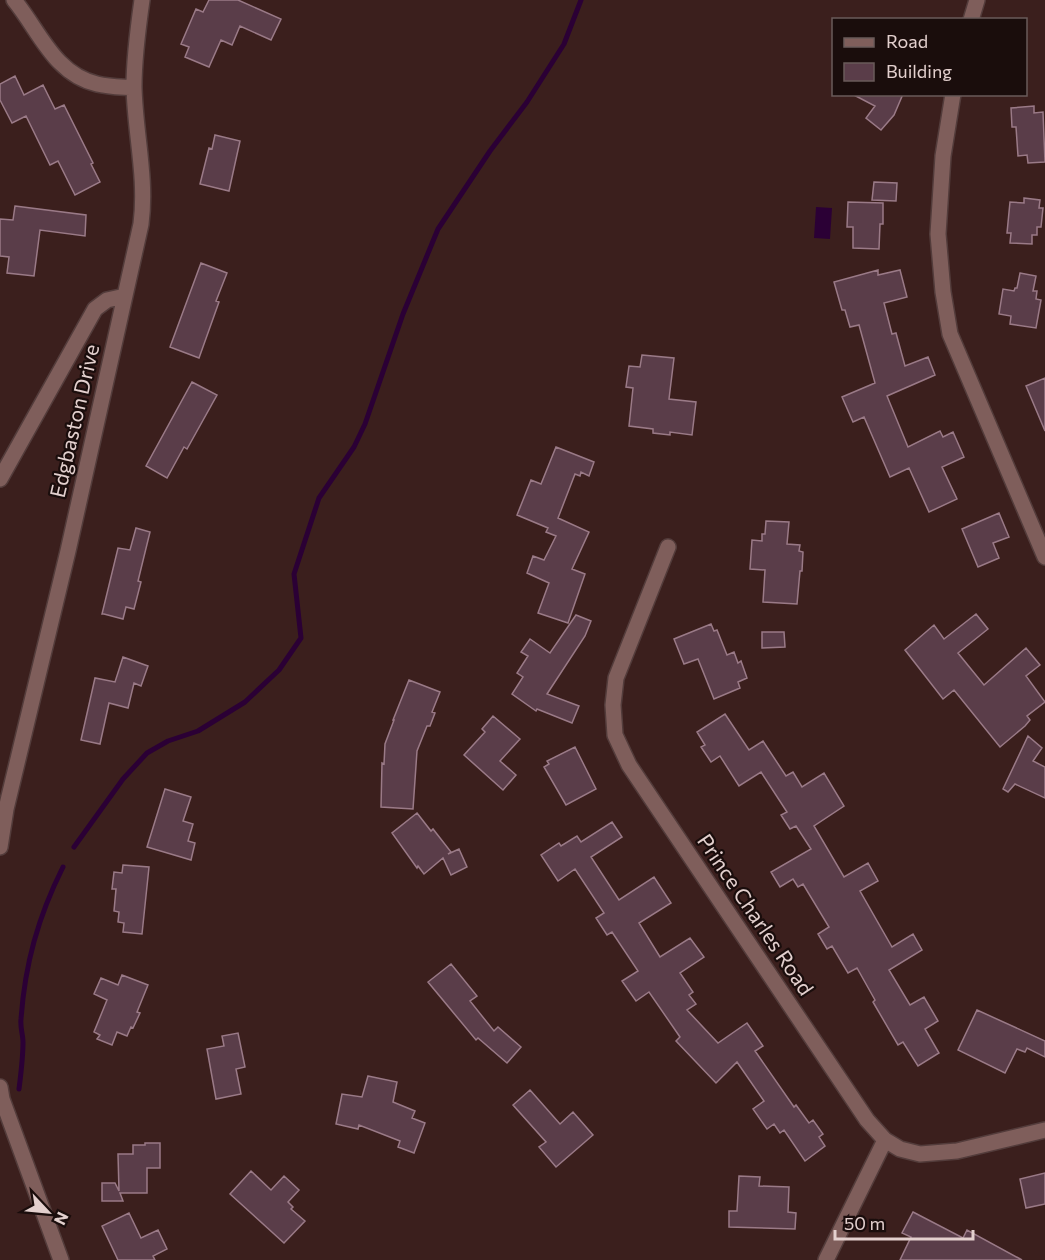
<svg xmlns="http://www.w3.org/2000/svg" width="1045" height="1260" viewBox="0 0 1045 1260" font-family="Commissioner,sans-serif">
  <rect width="100%" height="100%" fill="#3b1f1d"/>
  <path fill="#2b0035" d="M816,207L832,208L830,239L814,238Z"/>
  <g fill="none" stroke-linecap="round" stroke-linejoin="round">
    <path stroke="#2b0035" stroke-width="5" d="M74,847L123,779L147,753L168,741L198,731L245,702L279,670L301,638L294,574L319,498L354,447L365,424L403,314L438,229L490,151L527,102L564,44L581,0
      M19,1089C21,1073 23,1058 23,1042C23,1035 20,1027 21,1019C25,964 38,917 63,867"/>
  </g>
  <path fill="#5a3d49" stroke="#9a7a87" stroke-width="1.5" d="M209,0H238L281,19L271,40L240,26L232,45L221,40L209,67L185,57L189,47L181,44L196,9L203,12Z
    M15,76L24,95L43,85L55,109L64,105L93,163L91,164L100,182L75,195L58,161L50,165L26,116L12,123L0,100V84Z
    M852,94H903L894,115L881,130L866,118L875,106Z
    M1034,106V113L1043,112L1045,162L1028,163L1027,155L1018,156L1016,127H1012L1011,108Z
    M215,135L240,141L229,191L200,184L209,148L212,149Z
    M874,182L897,183L896,201L872,200Z
    M1024,198L1040,200L1039,208H1043L1041,227H1037V235H1032V244L1010,243L1011,233H1007L1010,202L1024,203Z
    M848,202L883,203V224H880L879,249L853,248V227H847Z
    M15,206L86,215L85,236L40,230L34,276L7,273L9,257L0,256V219L13,220Z
    M201,263L227,273L216,301L219,302L199,358L170,347Z
    M878,270V275L900,270L907,297L884,303L892,334L896,333L905,366L928,357L935,375L887,396L908,447L940,431L943,437L953,432L964,457L942,467L957,499L929,512L909,468L890,477L864,417L853,422L842,397L875,383L859,325L850,327L845,310H842L834,282Z
    M1020,273L1036,276L1033,291H1037L1036,299L1041,300L1036,328L1010,324L1011,316L999,314L1003,289L1014,291L1015,288H1017Z
    M642,355L674,358L669,399L696,402L692,435L670,432V435L653,433V429L629,426L633,388L626,387L629,366L640,367Z
    M1045,378V431L1026,386Z
    M192,382L217,395L187,449L184,447L167,478L146,466Z
    M556,447L594,462L589,476L581,472L580,476L575,474L558,518L589,532L572,569L585,574L568,623L538,613L549,583L527,573L533,556L544,560L556,536L546,532L548,528L517,515L531,480L541,484Z
    M999,513L1009,537L993,543L999,558L978,567L962,529Z
    M766,521L789,522L787,544L800,545L799,551L803,552L802,571H800L797,604L763,602L765,570L750,569L752,540L762,541V534H765Z
    M136,528L150,532L138,581L141,582L134,609L126,607L123,619L104,614H102L118,548L130,550Z
    M976,614L988,629L958,653L984,685L1026,648L1040,665L1026,676L1045,702L1027,716L1030,720L1025,726L1000,747L954,690L943,699L905,650L934,625L944,639Z
    M576,615L591,621L585,636L547,694L579,706L572,723L537,709L536,711L512,694L523,677L517,673L528,656L521,652L530,639L550,653Z
    M711,624L714,631L717,630L727,655L734,652L738,663L741,661L747,678L738,682L740,688L714,699L698,659L684,664L674,639Z
    M762,632H784L785,647L762,648Z
    M123,657L148,666L141,686L134,683L128,708L109,703L100,744L81,740L95,678L115,682Z
    M409,680L440,692L432,712L435,713L430,726H427L417,751L413,809L381,807L382,763L384,764L385,744L394,720H393Z
    M725,714L749,750L763,741L786,776L793,772L802,787L824,773L844,806L814,826L844,877L868,863L878,881L860,891L892,947L913,934L922,950L889,970L910,1005L924,997L938,1021L925,1029L939,1053L918,1066L903,1042L898,1045L873,1002L875,1000L857,968L848,973L832,946L827,949L818,934L829,927L803,884L798,887L793,879L780,887L771,872L811,849L796,826L790,829L781,815L787,812L761,772L739,786L720,756L711,762L701,747L705,745L697,732Z
    M493,716L520,739L500,761L516,775L503,790L464,755L485,732L482,729Z
    M1028,736L1042,748L1033,761L1045,767V798L1015,784L1008,792L1003,789Z
    M575,747L596,789L566,805L544,767L549,764L547,761Z
    M165,789L191,797L183,821L193,824L188,841L195,843L191,860L147,847Z
    M417,813L431,831L433,829L451,852L448,854L459,849L467,867L451,875L443,858L424,874L418,866L417,868L392,833Z
    M612,822L622,837L591,857L619,900L654,877L671,903L639,923L660,957L690,938L704,957L680,973L693,992L689,995L696,1004L687,1010L718,1043L747,1023L763,1046L755,1051L794,1107L796,1105L809,1123L813,1120L823,1134L819,1137L825,1146L805,1161L784,1130L780,1133L774,1124L767,1129L753,1109L764,1101L737,1062L716,1083L676,1041L680,1037L649,992L636,1001L622,981L638,971L612,932L607,935L596,918L604,913L575,869L558,881L541,855L559,843L561,846L577,836L581,842Z
    M123,865L149,867L142,934L123,932L124,923L118,922L119,912L114,911L116,889H112L114,872L122,873Z
    M451,964L477,996L470,1001L494,1031L498,1027L521,1047L507,1063L478,1038L476,1040L428,982Z
    M122,975L148,985L137,1012L140,1013L133,1028L131,1027L127,1036L117,1032L112,1045L97,1039L100,1035L94,1032L107,1000L94,994L101,978L118,985Z
    M977,1010L1045,1041V1057L1027,1048L1025,1052L1017,1049L1005,1073L958,1050Z
    M238,1033L245,1067L236,1069L241,1094L216,1099L207,1049L224,1046L222,1036Z
    M368,1076L397,1082L393,1102L415,1111L412,1118L425,1123L414,1153L398,1147L400,1141L359,1125L358,1129L336,1124L342,1094L362,1097Z
    M530,1090L560,1124L573,1112L593,1135L556,1167L539,1147L546,1142L513,1105Z
    M145,1143H160V1168H147V1193H120L123,1201H102V1183H115L119,1191L118,1154H133V1145H145Z
    M251,1171L271,1190L284,1176L299,1190L288,1202L293,1207L291,1209L305,1221L284,1243L230,1194Z
    M1045,1173V1204L1026,1208L1020,1179Z
    M739,1176L760,1177L759,1186L789,1187L788,1212L796,1213L795,1229L729,1227V1211H737Z
    M913,1212L963,1238L967,1230L1022,1260H900L911,1237L902,1233Z
    M129,1213L141,1238L158,1230L167,1249L153,1256L155,1260H118L102,1226Z"/>
  <g fill="none" stroke-linecap="round" stroke-linejoin="round">
    <defs>
      <path id="street" d="M14,0C39,30 54,74 97,84C109,87 122,87 134,88
        M971,20L977,0
        M953,94L943,156L938,234L943,292L950,334L1045,557
        M0,479L95,309L107,300L125,296
        M668,547L616,678L613,705L615,735L629,765L867,1120L885,1140L900,1149L920,1154L957,1151L1045,1130
        M0,847L6,809L68,551L141,224C147,178 135,133 134,87C134,58 138,28 142,0
        M0,1087L2,1099L61,1260
        M826,1260L885,1140"/>
    </defs>
    <use href="#street" stroke="#533c3b" stroke-width="18"/>
    <use href="#street" stroke="#7f5e5b" stroke-width="15"/>
  </g>
  <g text-anchor="middle" stroke-width="4.5" stroke-linejoin="round" paint-order="stroke">
    <g font-size="21" fill="#e3d0ce" stroke="#1a0d0c">
      <text transform="translate(75 421) rotate(-77)" y="7">Edgbaston Drive</text>
      <text transform="translate(755 915) rotate(56)" y="7">Prince Charles Road</text>
    </g>
  </g>
  <rect x="832" y="18" width="195" height="78" fill="#1a0d0c" stroke="#6a5b5a" stroke-width="1.5"/>
  <rect x="844" y="38" width="30" height="9" fill="#7f5e5b" stroke="#6a5b5a" stroke-width="1.5"/>
  <text x="886" y="48" font-size="18" fill="#e3d0ce">Road</text>
  <rect x="844" y="63" width="30" height="18" fill="#5a3d49" stroke="#6a5b5a" stroke-width="1.5"/>
  <text x="886" y="78" font-size="18" fill="#e3d0ce">Building</text>
  <g transform="translate(48 1212) rotate(116)" stroke="#1a0d0c" stroke-width="4.5" paint-order="stroke">
  <path d="M0-4.5L10 22L0 15L-10 22Z" fill="#e3d0ce"/>
  <text y="-9" font-size="16" font-weight="bold" text-anchor="middle" fill="#e3d0ce">N</text>
  </g>
  <path d="M835 1230v9h138v-9" fill="none" stroke="#e3d0ce" stroke-width="3"/>
  <text x="844" y="1230" font-size="18" fill="#e3d0ce" stroke="#1a0d0c" stroke-width="4.5" paint-order="stroke">50 m</text>
</svg>
